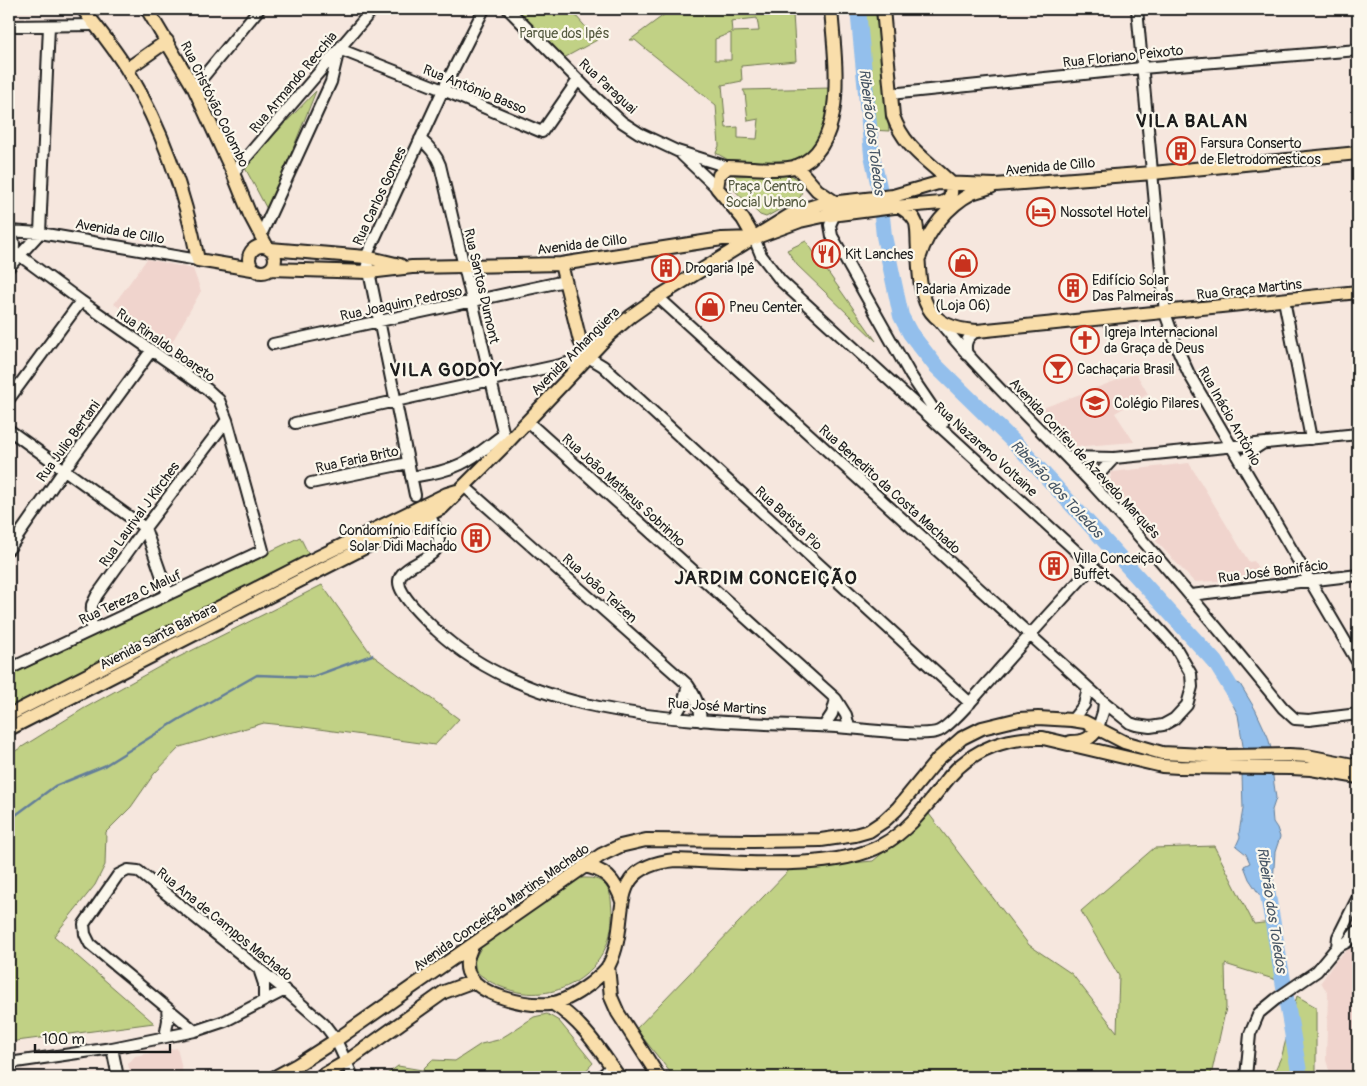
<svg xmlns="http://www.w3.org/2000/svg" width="1367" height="1086" viewBox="0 0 1367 1086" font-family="Pangolin,sans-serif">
  <rect width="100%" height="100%" fill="#f6e7de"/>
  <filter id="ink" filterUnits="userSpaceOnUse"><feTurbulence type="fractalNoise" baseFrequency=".02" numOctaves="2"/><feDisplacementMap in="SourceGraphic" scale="10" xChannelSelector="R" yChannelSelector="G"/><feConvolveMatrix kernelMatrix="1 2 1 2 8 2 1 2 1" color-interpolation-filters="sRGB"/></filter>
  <g filter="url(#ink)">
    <path fill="#f0d4cd" d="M147,259L193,269L201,291L171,344L114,304Z
      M1136,373L1148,394L1115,413L1134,442L1072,447L1035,411Z
      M1189,463L1249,562L1254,561L1262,575L1218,581L1194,582L1107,488L1112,472Z
      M1358,940V1077H1331L1326,1060L1328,994L1321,982L1337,959Z
      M177,1048L184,1077H131L128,1064L135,1056Z"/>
    <path fill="#c1d185" stroke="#6e7650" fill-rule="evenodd" d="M516,9H564L576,16L597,40L562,59Z
      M672,9H826L827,11L793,14L796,61L741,66L742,81L722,85L726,128L738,127V138L757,139L759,119L748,121L745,93L743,90L832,88L833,101L820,143L796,162L774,164L732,162L716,153L719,146L716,105L641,45L635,40H630ZM757,18L759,31L732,32L731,21ZM731,33V60H715V39Z
      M858,9H876L889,131L870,130Z
      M316,91L268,211L244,166Z
      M789,174C799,179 803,184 801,196L797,200L766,217L760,215L727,183L731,176Z
      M806,241L876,341L797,265L787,250Z
      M300,537L312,561L59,685L9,707V676Z
      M322,585L372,655L459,719L435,745L304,727L264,723L180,747L154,774L131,807L106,832L105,865L95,885L54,936L154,1023L9,1042V755L83,709L159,667Z
      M929,814L1029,945L1072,974L1117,1032L1119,976L1081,911L1154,848L1214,846L1254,924L1272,922L1283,982L1225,964L1226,1008L1212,1071L1209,1077H674L636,1029L790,869L873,861Z
      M578,878C587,878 596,877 603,883C612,891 611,901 612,912C614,962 573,998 524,993C508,991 488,983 476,971L474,960L482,946Z
      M1297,996L1316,1007V1077H1272L1282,1055Z
      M547,1014L559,1021L593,1063L580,1077H383L398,1066L422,1070L432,1060L455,1061L481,1044L498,1040L508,1034L534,1017Z"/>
    <path fill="#93bfec" stroke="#637e99" d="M1227,680L1240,684L1255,709L1268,737L1275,764L1273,777L1276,798L1272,810L1273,822L1277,828L1280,837L1275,852L1273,883V899L1263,900L1249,879L1244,866L1250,863L1246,854L1236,846L1240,837L1239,833L1243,809L1242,774L1245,768V758L1238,715L1225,689Z"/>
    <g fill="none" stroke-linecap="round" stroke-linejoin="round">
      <path stroke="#637e99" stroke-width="2.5" d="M9,820L55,786L104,766L178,720L257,675L312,677L372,655"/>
      <path stroke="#93bfec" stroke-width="16" d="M858,9L872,155L879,187L884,236L901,316L910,333L935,365L1020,448L1215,662L1238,699
        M1265,879L1300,1077"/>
      <defs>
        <path id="minor" d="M508,9L596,98L622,122L639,133L677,151L728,167
          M1137,9L1165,313L1179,352L1189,374L1358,663
          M9,26L95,25
          M339,49L443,90L542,132L578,80
          M194,88L259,9
          M890,94L1142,68L1358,50
          M420,139C430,147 436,154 440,165L506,444
          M682,155L717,188
          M233,173L373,9
          M835,214L830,225L832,236L911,376L943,423
          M9,231L40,233L198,260
          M12,231L14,244L13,262
          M261,235L331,82L338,53
          M9,267L40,233L49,26
          M658,297L1104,702L1130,723L1136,725L1150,727L1163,725L1174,719L1187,705L1192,687L1191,674L1176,648L1148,617L781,281L761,255L754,238
          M1284,300L1311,439
          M939,321C987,380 1043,431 1094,486C1160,558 1222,633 1283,708L1295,719L1309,720L1358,714
          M273,344L565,281
          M967,355C964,343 967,337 977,331
          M9,399L81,301
          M527,421L836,699L846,715L849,727
          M295,423L560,365L588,357L603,366L970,703
          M9,430L145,528L168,594
          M1067,457L1114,458L1358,434
          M1243,467C1247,456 1251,450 1262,444
          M411,477C428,474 445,472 461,464C476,457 489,445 503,435
          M311,483L408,463
          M1091,483L1114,458
          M464,486L688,685C696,697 700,706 701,721
          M415,495L366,257L443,90L484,9
          M430,516C433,523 439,533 439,541C439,564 384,564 403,593C411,607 425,619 436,630C539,726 704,720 836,727C856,728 925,738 939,731C953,724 979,692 990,680C1024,641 1058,604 1093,566
          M9,549L64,470L151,351
          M1191,595L1358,575
          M91,630L92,605L97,595L145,528L227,420
          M9,669L263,550L227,420L219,400L207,389L81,301L19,255
          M674,718L683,703L688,685
          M1072,720L1084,705L1088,688
          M824,726L832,714L836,699
          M1098,728L1103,712L1104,702
          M1337,947L1338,937L1358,897
          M259,969L264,984V1001
          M195,1031L90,944L85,934L84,924L118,875L128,870L138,871L285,990L324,1024L336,1040L353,1077
          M165,1037L168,1020L167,1008
          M112,1048L118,1077
          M9,1063L112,1048L195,1031L225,1021L285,990
          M601,1077L611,1067
          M1246,1077L1250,1034L1259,1013L1276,999L1317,971L1337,947L1347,942L1358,930"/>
        <path id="major" d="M83,9C98,29 115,49 128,71C163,130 185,193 198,260L252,269
          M147,9L194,88L233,173L250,215L267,247
          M883,9L893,116C905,149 928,160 951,183
          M127,69L167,41
          M796,166L817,190L836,203
          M900,207C906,211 913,215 916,223C918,231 917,241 918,250C920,296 922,328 977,331L1358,292
          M754,238L743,219L717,188L719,175L728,167C745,167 782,172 797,166C850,146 834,53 831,9
          M249 259a13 13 0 1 1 26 0a13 13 0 1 1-26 0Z
          M270,249L366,257L400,265
          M920,256C927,231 949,205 972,193C978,191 984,189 991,187
          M561,264L580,341L588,357
          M270,269L369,272L412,267L561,264L722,239L754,238L800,221L823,216L894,207L941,203C952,199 952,194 951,183
          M9,715L314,559L447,494L457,491
          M9,729L442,508L506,444L609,335L631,316L658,297L795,212L821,204L893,196L938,183L995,185L1153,173L1358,153
          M1071,742C1084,742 1091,739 1098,728
          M583,866C605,869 615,880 622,901
          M472,946C468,955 465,963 468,972C477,996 527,1006 549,1004C564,1002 578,993 590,984C596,979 605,972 609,965C633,918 601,867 676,860C733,862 833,872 882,845C912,829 930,800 951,775C974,748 1009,737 1043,738L1162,766L1179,767L1291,768L1311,769L1358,777
          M608,966L611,997L618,1013L659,1077
          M552,1003C582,1021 599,1049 619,1077
          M275,1077L297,1065L336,1040L601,855L620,846L646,840L753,841L821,840L855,835L869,831L884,821L897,809L938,759L962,738L982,728L1019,719L1038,718L1072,720L1085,722L1124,742L1162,753L1225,756L1289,755L1307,756L1358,766
          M320,1077L346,1062L444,992L474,981"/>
      </defs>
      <use href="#minor" stroke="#1c1c1c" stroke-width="14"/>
      <use href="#major" stroke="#1c1c1c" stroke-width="16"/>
      <use href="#minor" stroke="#fbf7ec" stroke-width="10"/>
      <use href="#major" stroke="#f9deab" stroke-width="12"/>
    </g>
  </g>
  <defs>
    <symbol id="building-ring" viewBox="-11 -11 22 22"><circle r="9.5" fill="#fbf7ec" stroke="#c8321e" stroke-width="1.5"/><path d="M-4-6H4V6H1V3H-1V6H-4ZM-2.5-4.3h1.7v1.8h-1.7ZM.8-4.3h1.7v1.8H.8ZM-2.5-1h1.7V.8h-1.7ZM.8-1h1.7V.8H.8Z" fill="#c8321e"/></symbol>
    <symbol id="hotel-ring" viewBox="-11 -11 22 22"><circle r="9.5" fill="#fbf7ec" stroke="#c8321e" stroke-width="1.5"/><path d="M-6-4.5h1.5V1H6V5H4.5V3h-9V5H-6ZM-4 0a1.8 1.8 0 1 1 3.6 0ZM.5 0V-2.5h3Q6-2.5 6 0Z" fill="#c8321e"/></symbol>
    <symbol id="restaurant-ring" viewBox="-11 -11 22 22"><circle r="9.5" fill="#fbf7ec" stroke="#c8321e" stroke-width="1.5"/><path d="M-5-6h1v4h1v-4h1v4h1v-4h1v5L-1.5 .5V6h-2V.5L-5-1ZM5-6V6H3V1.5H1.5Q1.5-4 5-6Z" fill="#c8321e"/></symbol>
    <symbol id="shop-ring" viewBox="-11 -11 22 22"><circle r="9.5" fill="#fbf7ec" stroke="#c8321e" stroke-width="1.5"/><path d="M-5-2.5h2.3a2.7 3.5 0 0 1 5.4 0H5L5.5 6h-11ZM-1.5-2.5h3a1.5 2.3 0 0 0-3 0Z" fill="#c8321e"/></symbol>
    <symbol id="church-ring" viewBox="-11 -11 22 22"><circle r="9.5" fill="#fbf7ec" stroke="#c8321e" stroke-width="1.5"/><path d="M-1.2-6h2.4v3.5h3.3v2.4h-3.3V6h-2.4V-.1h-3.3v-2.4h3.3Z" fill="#c8321e"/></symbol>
    <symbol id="bar-ring" viewBox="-11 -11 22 22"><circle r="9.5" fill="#fbf7ec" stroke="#c8321e" stroke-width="1.5"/><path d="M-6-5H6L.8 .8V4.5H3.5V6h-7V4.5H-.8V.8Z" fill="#c8321e"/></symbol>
    <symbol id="school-ring" viewBox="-11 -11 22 22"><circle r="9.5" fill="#fbf7ec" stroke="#c8321e" stroke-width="1.5"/><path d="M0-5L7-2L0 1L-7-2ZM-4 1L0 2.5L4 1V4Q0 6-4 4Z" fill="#c8321e"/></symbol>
  </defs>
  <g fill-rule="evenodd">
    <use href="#building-ring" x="1165" y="135" width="32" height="32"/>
    <use href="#hotel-ring" x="1025" y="196" width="32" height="32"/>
    <use href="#restaurant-ring" x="810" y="238" width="32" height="32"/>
    <use href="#shop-ring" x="947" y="247" width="32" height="32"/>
    <use href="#building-ring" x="650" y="252" width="32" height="32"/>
    <use href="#building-ring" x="1057" y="272" width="32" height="32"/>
    <use href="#shop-ring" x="694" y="291" width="32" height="32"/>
    <use href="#church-ring" x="1069" y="324" width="32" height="32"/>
    <use href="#bar-ring" x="1042" y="353" width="32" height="32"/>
    <use href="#school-ring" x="1079" y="387" width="32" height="32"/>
    <use href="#building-ring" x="460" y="522" width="32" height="32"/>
    <use href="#building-ring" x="1038" y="550" width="32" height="32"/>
  </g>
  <g text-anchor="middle" stroke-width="4.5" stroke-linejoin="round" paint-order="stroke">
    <g font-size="14" fill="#565b41" stroke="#fbf7ec">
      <text x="564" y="38">Parque dos Ipês</text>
      <text x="766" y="191">Praça Centro<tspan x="766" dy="16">Social Urbano</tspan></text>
    </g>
    <g font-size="14" fill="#1c1c1c" stroke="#fbf7ec">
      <text transform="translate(1123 56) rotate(-6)" y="5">Rua Floriano Peixoto</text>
      <text transform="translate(293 82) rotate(-50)" y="5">Rua Armando Recchia</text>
      <text transform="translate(608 86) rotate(43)" y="5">Rua Paraguai</text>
      <text transform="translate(475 89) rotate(22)" y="5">Rua Antônio Basso</text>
      <text transform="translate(215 104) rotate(64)" y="5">Rua Cristóvão Colombo</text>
      <text transform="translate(1050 166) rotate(-5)" y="5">Avenida de Cillo</text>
      <text transform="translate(379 196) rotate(-65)" y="5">Rua Carlos Gomes</text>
      <text transform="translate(120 231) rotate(10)" y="5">Avenida de Cillo</text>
      <text transform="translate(582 244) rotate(-7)" y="5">Avenida de Cillo</text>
      <text transform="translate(482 286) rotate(77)" y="5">Rua Santos Dumont</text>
      <text transform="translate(1249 289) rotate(-6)" y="5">Rua Graça Martins</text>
      <text transform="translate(401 303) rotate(-12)" y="5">Rua Joaquim Pedroso</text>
      <text transform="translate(166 345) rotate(35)" y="5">Rua Rinaldo Boareto</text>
      <text transform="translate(575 351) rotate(-45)" y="5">Avenida Anhangüera</text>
      <text transform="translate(1230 416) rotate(60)" y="5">Rua Inácio Antônio</text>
      <text transform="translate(68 441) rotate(-54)" y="5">Rua Julio Bertani</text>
      <text transform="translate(986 449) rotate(42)" y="5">Rua Nazareno Voltaine</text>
      <text transform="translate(1085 458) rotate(47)" y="5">Avenida Corifeu de Azevedo Marquês</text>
      <text transform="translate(357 459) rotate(-12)" y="5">Rua Faria Brito</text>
      <text transform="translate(890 489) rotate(42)" y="5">Rua Benedito da Costa Machado</text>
      <text transform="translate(624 490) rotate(42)" y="5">Rua João Matheus Sobrinho</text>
      <text transform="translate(139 514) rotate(-54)" y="5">Rua Laurival J Kirches</text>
      <text transform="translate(789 518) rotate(43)" y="5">Rua Batista Pio</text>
      <text transform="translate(1273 571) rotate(-7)" y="5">Rua José Bonifácio</text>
      <text transform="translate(600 588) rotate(42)" y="5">Rua João Teizen</text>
      <text transform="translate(130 597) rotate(-25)" y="5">Rua Tereza C Maluf</text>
      <text transform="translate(158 636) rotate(-27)" y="5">Avenida Santa Bárbara</text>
      <text transform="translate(717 706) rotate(4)" y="5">Rua José Martins</text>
      <text transform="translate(501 907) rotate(-35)" y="5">Avenida Conceição Martins Machado</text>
      <text transform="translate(225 924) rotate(39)" y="5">Rua Ana de Campos Machado</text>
    </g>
    <g font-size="14" fill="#1c1c1c" stroke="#fbf7ec" text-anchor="start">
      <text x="1200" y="148">Farsura Conserto<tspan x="1200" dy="16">de Eletrodomesticos</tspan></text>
      <text x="1060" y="217">Nossotel Hotel</text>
      <text x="845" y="259">Kit Lanches</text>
      <text x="685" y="273">Drogaria Ipê</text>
      <text x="1092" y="285">Edifício Solar<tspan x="1092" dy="16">Das Palmeiras</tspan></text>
      <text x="963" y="294" text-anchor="middle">Padaria Amizade<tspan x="963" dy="16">(Loja 06)</tspan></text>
      <text x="729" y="312">Pneu Center</text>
      <text x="1104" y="337">Igreja Internacional<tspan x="1104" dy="16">da Graça de Deus</tspan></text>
      <text x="1077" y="374">Cachaçaria Brasil</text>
      <text x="1114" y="408">Colégio Pilares</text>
      <text x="457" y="535" text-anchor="end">Condomínio Edifício<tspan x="457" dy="16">Solar Didi Machado</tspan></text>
      <text x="1073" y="563">Villa Conceição<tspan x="1073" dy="16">Buffet</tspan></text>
    </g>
    <g font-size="15" font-style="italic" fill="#465565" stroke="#fbf7ec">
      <text transform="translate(872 132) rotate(83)" y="5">Ribeirão dos Toledos</text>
      <text transform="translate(1057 489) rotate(47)" y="5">Ribeirão dos Toledos</text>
      <text transform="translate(1272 910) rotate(81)" y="5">Ribeirão dos Toledos</text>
    </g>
    <g font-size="19" font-weight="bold" letter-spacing="1" fill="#1c1c1c" stroke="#fbf7ec">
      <text x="1192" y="127">VILA BALAN</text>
      <text x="446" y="376">VILA GODOY</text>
      <text x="766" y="584">JARDIM CONCEIÇÃO</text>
    </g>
  </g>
  <rect width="1367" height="1086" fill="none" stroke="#fbf7ec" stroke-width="30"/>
  <rect x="15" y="15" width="1337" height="1056" fill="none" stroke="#1c1c1c" stroke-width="2" filter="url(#ink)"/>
  <path d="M35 1044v8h135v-8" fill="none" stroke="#1c1c1c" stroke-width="2.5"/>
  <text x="42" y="1044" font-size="15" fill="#1c1c1c" stroke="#fbf7ec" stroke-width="4" paint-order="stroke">100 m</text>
</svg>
